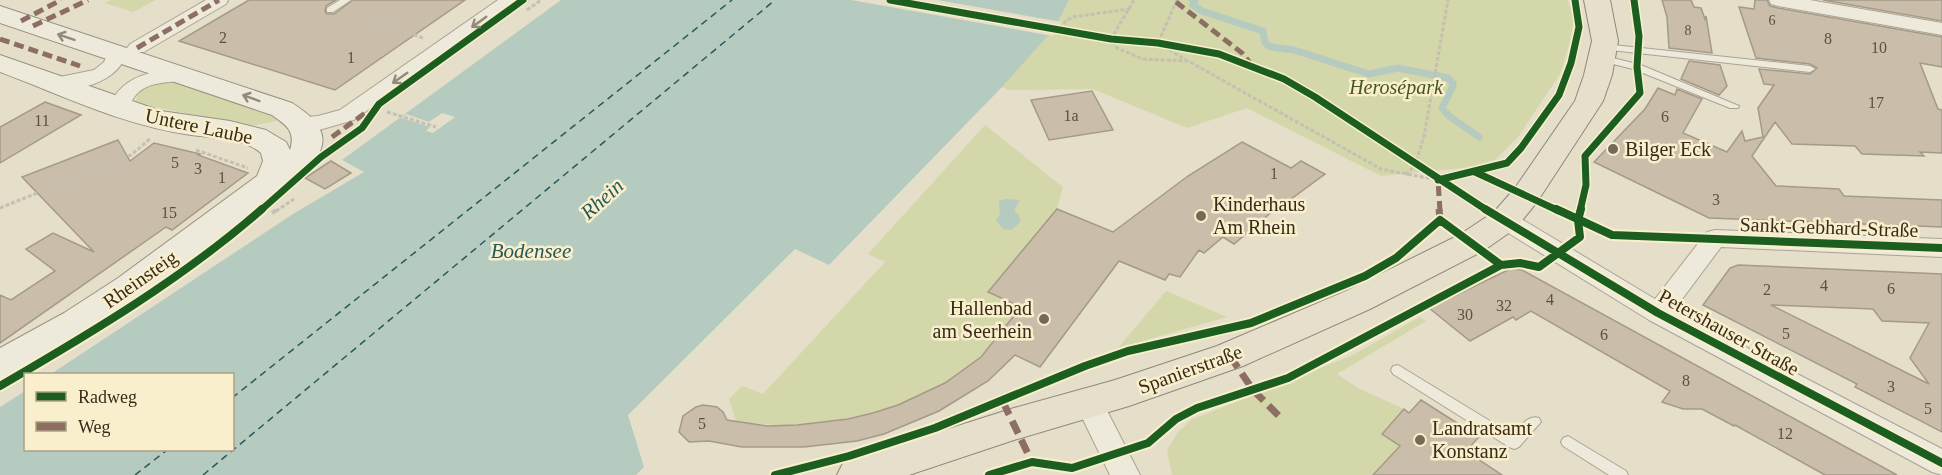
<svg xmlns="http://www.w3.org/2000/svg" width="1942" height="475" viewBox="0 0 1942 475" font-family="Georgia,serif">
  <rect width="100%" height="100%" fill="#e5dfc9"/>
  <path fill="#d3d7a9" d="M111,0H156L133,12L105,3Z
    M1069,0H1568L1574,21L1568,49L1560,74L1518,137L1495,160L1463,168L1381,176L1247,108L1187,128L1093,89L1008,90L1002,87L1054,29Z
    M174,81L278,116L282,120L251,126L144,105L136,101C140,82 158,83 174,81Z
    M985,125L1063,187L1057,209L987,292L1021,307C1003,329 986,354 963,372C951,381 937,387 923,394C864,422 800,431 736,421L729,399L742,386L763,394L885,262L868,254Z
    M1166,291L1227,317L1118,348Z
    M1420,317L1426,321L1337,374L1358,388L1404,409L1382,434L1400,446L1373,475H1172L1167,450L1178,432L1191,420L1353,355Z"/>
  <path fill="#b5cbbf" d="M561,0H1069L1054,29L1002,87L829,265L795,249L628,415L644,467L636,475H0V407L25,391L26,450H232V374H51L293,214L364,172L342,160Z
    M1006,199L1020,200L1014,210L1020,217V222L1012,230L1003,229L996,220L1000,214L999,201Z"/>
  <path fill="#e5dfc9" d="M851,0H937L1062,22L1053,36Z
    M442,113L455,117L433,133L426,131L430,127L401,118L406,114L429,122Z"/>
  <g fill="none" stroke-linecap="round" stroke-linejoin="round">
    <path stroke="#b5cbbf" stroke-width="7" d="M1192,0L1195,1L1193,5L1202,11L1263,31L1265,43L1271,47L1294,50L1369,74L1398,68L1448,78L1453,83V86L1442,108L1449,116L1479,137"/>
    <path stroke="#28595a" stroke-width="1.5" stroke-dasharray="7 5" stroke-linecap="butt" d="M232,398L732,0
      M135,475L167,450
      M203,475L775,0"/>
  </g>
  <path fill="#cabda9" stroke="#a59a88" stroke-width="1.5" fill-rule="evenodd" d="M249,0H336L326,6L325,12L327,14H334L353,0H465L335,90L179,41Z
    M1662,0H1691L1694,7L1701,8L1705,19L1706,16L1712,53L1669,48L1667,17Z
    M1755,0H1767L1770,6L1778,8L1942,37V67L1920,63L1938,109L1942,110V153L1920,152L1924,156L1862,154L1855,146L1792,144L1775,122L1752,156L1776,186L1839,189L1844,196L1942,200V227L1709,218L1594,162L1645,109L1658,88L1675,95L1677,89L1702,99L1683,133L1727,152L1742,131L1745,141L1763,137L1758,108L1774,85L1764,84L1759,69L1810,74L1817,68L1810,64L1756,58L1739,7L1754,9Z
    M1823,0H1942V21Z
    M1689,61L1720,65L1727,86L1719,95L1681,79Z
    M1092,91L1113,130L1049,140L1031,100Z
    M45,102L81,115L0,163V127Z
    M118,140L130,161L154,143L200,154L198,155L248,173L172,230L166,227L0,343V295L11,300L55,271L26,249L53,233L94,252L22,177Z
    M1242,142L1291,168L1301,161L1325,174L1283,205H1280L1234,244L1223,237L1204,253L1199,250L1180,277L1169,274L1165,280L1119,261L1040,367L1015,355L988,381L939,411L884,434L857,441L804,447H742L709,441L689,442L679,432L683,416L696,407L703,405L717,407L723,412L727,420L767,426L797,425L848,419L873,413L898,405L945,383L981,357L1021,307L988,292L1057,209L1113,232L1188,176Z
    M331,161L351,173L325,189L305,178Z
    M1738,265L1942,274V432L1855,387L1857,384L1703,305L1730,268ZM1771,305L1873,309L1882,321L1929,323L1910,358L1929,384Z
    M1510,269L1522,270L1897,475H1825L1735,425L1734,426L1702,409H1683L1662,402L1670,391L1531,311L1516,320L1513,317L1470,341L1429,308Z
    M1421,400L1479,437L1466,451L1502,475H1373L1400,446L1382,434L1404,409L1409,413Z"/>
  <g fill="none" stroke-linecap="round" stroke-linejoin="round">
    <defs>
      <path id="lane" d="M340,0H351L333,12H327V8Z
        M1604,44L1810,66L1815,69L1810,72L1601,49V45Z
        M1601,55L1641,65L1739,106L1738,108H1730L1633,69L1597,60L1596,58Z
        M1398,365L1513,435C1520,427 1528,414 1539,418L1541,422L1519,447L1514,449L1509,447L1393,374L1391,370L1393,366Z
        M1568,436L1626,471L1628,475H1609L1563,446L1561,442L1563,438Z"/>
      <path id="street" d="M206,0H228L226,4L144,52H130L127,48L130,44Z
        M498,0H519L354,120L319,130L295,128L292,123L295,118L318,116L340,110Z
        M1769,0H1810L1942,23V35L1778,6L1771,4Z
        M116,49L123,51L126,55C117,82 76,94 50,87L47,83L50,79L94,70L104,62L109,51Z
        M183,69L190,71L193,75L190,79C170,84 143,79 132,101L146,113L142,118C130,121 118,114 111,103C124,75 154,70 183,69Z
        M1505,212L1513,214L1655,299L1707,232L1715,230L1942,239V257L1721,247L1674,310L1942,449V475L1932,472L1649,320L1497,226L1493,220L1497,214Z
        M1089,392L1099,395L1140,475H1110L1075,403L1079,395Z"/>
      <path id="secondary" d="M0,6L292,103C306,112 326,126 322,145C315,174 285,184 264,201C218,238 172,276 123,310C88,334 50,354 13,376L0,380V348L64,313L118,278L257,176L263,161L261,153C242,137 214,138 191,135C124,126 62,95 0,72V55L161,111L230,121L266,130L286,142L290,150C296,131 286,125 272,115L0,23Z"/>
      <path id="primary" d="M1584,0H1610L1618,41L1612,75L1603,101L1537,202L1516,228L1483,251L1370,309L1243,366L1129,406L1014,440L909,475H837L843,463L857,458L1014,408L1115,380L1217,346L1346,291L1459,235L1494,212L1515,188L1575,101L1584,75L1592,41Z"/>
    </defs>
    <use href="#lane" stroke="#aaa393" stroke-width="2"/>
    <use href="#street" stroke="#aaa393" stroke-width="2"/>
    <use href="#secondary" stroke="#999282" stroke-width="2"/>
    <use href="#primary" stroke="#8f8879" stroke-width="2"/>
    <path stroke="#c5c0b2" stroke-width="3" stroke-dasharray="4 2" stroke-linecap="butt" d="M1134,0L1111,39L1117,48L1143,59L1188,61L1381,169L1438,180
      M1177,0L1158,43L1186,60
      M527,10L541,0
      M351,14L423,38
      M1062,30L1065,22L1072,17L1130,9
      M387,112L436,127
      M196,150L248,168
      M1406,175L1415,165L1424,136L1448,0
      M0,208L131,155L151,138
      M276,211L294,199"/>
    <path stroke="#c5c0b2" stroke-width="4" stroke-dasharray="5 3" stroke-linecap="butt" d="M272,213L278,209"/>
    <use href="#lane" fill="#ede9db" fill-rule="evenodd"/>
    <use href="#street" fill="#ede9db" fill-rule="evenodd"/>
    <use href="#secondary" fill="#ede9db" fill-rule="evenodd"/>
    <use href="#primary" fill="#e5dfcc" fill-rule="evenodd"/>
    <path stroke="#8d6e63" stroke-width="5" stroke-dasharray="10 5" stroke-linecap="butt" d="M1176,2L1242,53L1250,63
      M21,21L61,0
      M33,26L88,0
      M0,39L80,66
      M137,48L219,0
      M332,137L368,111
      M1440,211L1438,180L1443,179"/>
    <path stroke="#8d6e63" stroke-width="7" stroke-dasharray="14 7" stroke-linecap="butt" d="M1439,209L1440,220
      M1230,356L1253,390L1282,419
      M1003,402L1032,462"/>
    <defs>
      <path id="cycleway-far1" d="M890,0L1111,39L1158,43L1219,54L1284,79L1315,97L1488,211
        M1475,172L1559,211
        M1438,180L1507,163L1521,148L1559,95L1571,63L1579,27L1575,0
        M260,211L321,157L362,128L379,104L523,0
        M1580,211L1586,185L1585,156L1640,93L1637,67L1639,36L1634,0"/>
      <path id="cycleway" d="M1485,209L1658,313L1942,463
        M1556,209L1612,235L1942,248
        M1440,220L1501,265
        M0,386C91,333 182,279 262,209
        M775,475L849,456L935,428L1085,366L1128,351L1251,323L1365,276L1396,258L1440,220
        M989,475L1032,462L1072,468L1148,443L1176,419L1197,408L1288,378L1501,265L1520,263L1539,267L1580,237L1578,220L1581,209"/>
    </defs>
    <use href="#cycleway-far1" stroke="#f9efcc" stroke-width="10"/>
    <use href="#cycleway" stroke="#f9efcc" stroke-width="12"/>
    <use href="#cycleway-far1" stroke="#1b5e20" stroke-width="7"/>
    <use href="#cycleway" stroke="#1b5e20" stroke-width="8"/>
  </g>
  <defs><path id="oneway-shaft" d="M-6 0H5M1.5-3L5.5 0L1.5 3" fill="none" stroke-width="1.6" stroke-linecap="round" stroke-linejoin="round" transform="scale(1.5)"/></defs>
  <g stroke="#938a7a">
    <use href="#oneway-shaft" transform="translate(479 22) rotate(144)"/>
    <use href="#oneway-shaft" transform="translate(66 37) rotate(-161)"/>
    <use href="#oneway-shaft" transform="translate(400 78) rotate(145)"/>
    <use href="#oneway-shaft" transform="translate(251 98) rotate(-160)"/>
  </g>
  <g fill="#756a57" stroke="#f9efcc" stroke-width="2">
    <circle cx="1613" cy="149" r="6"/>
    <circle cx="1201" cy="216" r="6"/>
    <circle cx="1044" cy="319" r="6"/>
    <circle cx="1420" cy="440" r="6"/>
  </g>
  <g text-anchor="middle" stroke-width="5" stroke-linejoin="round" paint-order="stroke">
    <g font-size="14" fill="#5d503e">
      <text x="1772" y="25">6</text>
      <text x="1688" y="35">8</text>
    </g>
    <g font-size="16" fill="#5d503e">
      <text x="223" y="43">2</text>
      <text x="1828" y="44">8</text>
      <text x="1879" y="53">10</text>
      <text x="351" y="63">1</text>
      <text x="1876" y="108">17</text>
      <text x="1071" y="121">1a</text>
      <text x="1665" y="122">6</text>
      <text x="42" y="126">11</text>
      <text x="175" y="168">5</text>
      <text x="198" y="174">3</text>
      <text x="1274" y="179">1</text>
      <text x="222" y="183">1</text>
      <text x="1716" y="205">3</text>
      <text x="169" y="218">15</text>
      <text x="1824" y="291">4</text>
      <text x="1891" y="294">6</text>
      <text x="1767" y="295">2</text>
      <text x="1550" y="305">4</text>
      <text x="1504" y="311">32</text>
      <text x="1465" y="320">30</text>
      <text x="1786" y="339">5</text>
      <text x="1604" y="340">6</text>
      <text x="1686" y="386">8</text>
      <text x="1891" y="392">3</text>
      <text x="1928" y="414">5</text>
      <text x="702" y="429">5</text>
      <text x="1785" y="439">12</text>
    </g>
    <g font-size="20" font-style="italic" fill="#44571f" stroke="#f9efcc">
      <text x="1396" y="94">Herosépark</text>
    </g>
    <g font-size="20" fill="#392b1a" stroke="#f9efcc">
      <text transform="translate(199 126) rotate(12)" y="7">Untere Laube</text>
      <text transform="translate(1829 227) rotate(2)" y="7">Sankt-Gebhard-Straße</text>
      <text transform="translate(140 279) rotate(-35)" y="7">Rheinsteig</text>
      <text transform="translate(1729 332) rotate(29)" y="7">Petershauser Straße</text>
      <text transform="translate(1190 369) rotate(-20)" y="7">Spanierstraße</text>
    </g>
    <g font-size="20" fill="#392b1a" stroke="#f9efcc" text-anchor="start">
      <text x="1625" y="156">Bilger Eck</text>
      <text x="1213" y="211">Kinderhaus<tspan x="1213" dy="23">Am Rhein</tspan></text>
      <text x="1032" y="315" text-anchor="end">Hallenbad<tspan x="1032" dy="23">am Seerhein</tspan></text>
      <text x="1432" y="435">Landratsamt<tspan x="1432" dy="23">Konstanz</tspan></text>
    </g>
    <g font-size="21" font-style="italic" fill="#28595a" stroke="#f9efcc">
      <text transform="translate(602 199) rotate(-42)" y="7">Rhein</text>
      <text x="531" y="258">Bodensee</text>
    </g>
  </g>
  <rect x="24" y="373" width="210" height="78" fill="#f9efcc" stroke="#aca185" stroke-width="1.5"/>
  <rect x="36" y="392" width="30" height="9" fill="#1b5e20" stroke="#aca185" stroke-width="1.5"/>
  <text x="78" y="403" font-size="18" fill="#392b1a">Radweg</text>
  <rect x="36" y="422" width="30" height="9" fill="#8d6e63" stroke="#aca185" stroke-width="1.5"/>
  <text x="78" y="433" font-size="18" fill="#392b1a">Weg</text>
</svg>
